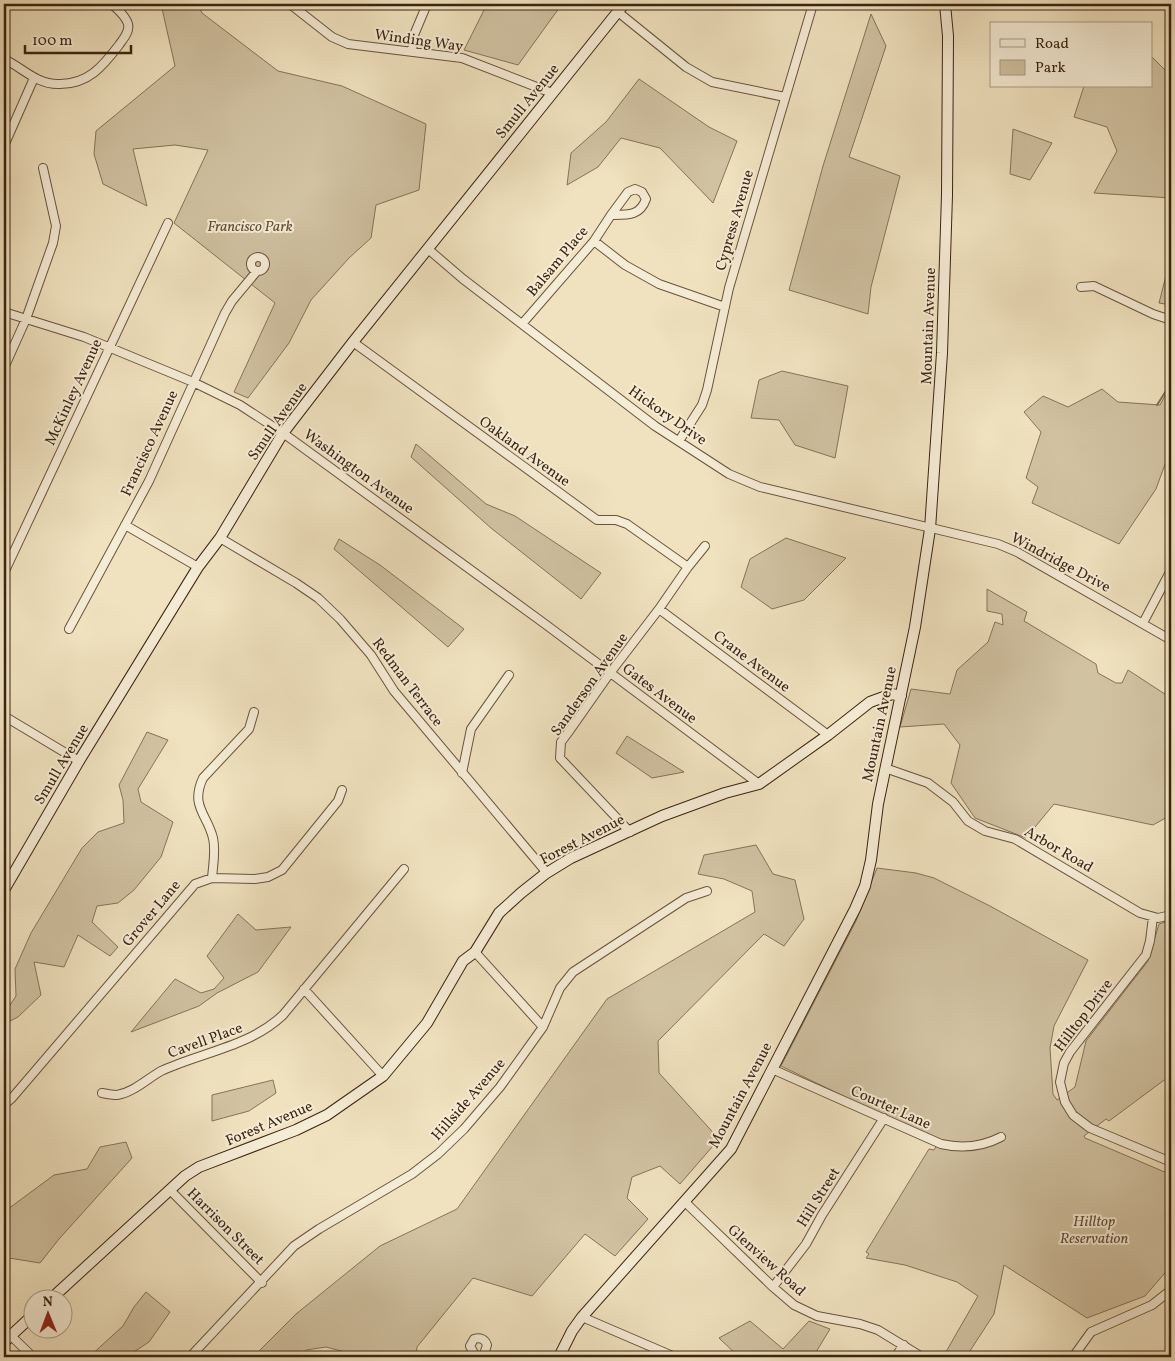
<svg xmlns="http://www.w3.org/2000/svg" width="1175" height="1361" viewBox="0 0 1175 1361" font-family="Vollkorn,serif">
  <rect width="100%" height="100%" fill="#f0e2bf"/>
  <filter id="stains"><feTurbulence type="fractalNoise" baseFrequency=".004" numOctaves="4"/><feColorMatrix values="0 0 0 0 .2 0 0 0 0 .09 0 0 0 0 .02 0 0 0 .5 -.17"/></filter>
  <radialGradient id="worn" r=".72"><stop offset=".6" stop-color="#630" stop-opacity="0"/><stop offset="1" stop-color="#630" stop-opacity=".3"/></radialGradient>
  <path fill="#d1c2a2" stroke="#86735a" d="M161,4H198L202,13L278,71L342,86L426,124L419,190L376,205L371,238L349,258L311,300L289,343L248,398L234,392L275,303L174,223L208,150L175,145L133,149L147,206L103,184L94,154L96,131L175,66Z
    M487,4H562L518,65L464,50Z
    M871,14L886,46L849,157L900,176L871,287L868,314L789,290L823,166Z
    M1151,56L1171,76V198L1094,193L1117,151L1107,127L1074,117L1084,86H1151Z
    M639,79L709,127L737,141L713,203L660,148L621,138L598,167L567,185L571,153L606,122Z
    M1013,129L1052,143L1030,180L1010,174Z
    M1171,256V305L1159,303Z
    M782,371L848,386L835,458L795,445L779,420L751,418L759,380Z
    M1102,389L1118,402L1160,405L1168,390H1171V448L1156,489L1119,544L1032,503L1038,487L1026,478L1041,432L1024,412L1043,396L1068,407Z
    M416,444L486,504L515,516L601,573L581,599L491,528L411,457Z
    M786,538L846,558L804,600L772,609L741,587L750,559Z
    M339,539L380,565L464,629L448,647L334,549Z
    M987,589L1027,612L1024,621L1096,664L1098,673L1116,683H1122L1128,670L1171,698V815L1153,825L1054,804L1026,838L975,818L951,783L960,745L944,724L900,727L911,689L950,694L957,670L988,642L995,622L1003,625L1002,614L987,611Z
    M147,732L168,740L138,789L141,802L173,822L161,857L134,890L118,903L97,906L92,922L118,947L110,956L78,935L64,967L34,962L41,995L18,1017L4,1024V1008H8L16,996L15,969L31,933L82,848L98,832L124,823L123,800L119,785Z
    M627,736L684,772L652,778L616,753Z
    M756,845L773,874L795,880L804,919L784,946L764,934L658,1041L659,1073L719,1139L680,1184L660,1166L632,1177L627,1198L648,1219L615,1256L585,1234L532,1296L473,1278L417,1347L416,1357H364L326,1347L306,1350L300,1357H253L296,1314L380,1246L457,1209L607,999L755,912L752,891L724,879L698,874L704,855Z
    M877,868L916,873L934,878L990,906L1088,960L1054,1026L1050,1048L1053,1094L1057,1100L1075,1087L1086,1041L1148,961L1159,924L1171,920V1075L1109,1121L1106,1119L1084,1136L1085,1138L1167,1173L1171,1178V1266L1145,1296L1087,1318L1004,1265L994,1314L966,1357H943L978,1296L957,1282L905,1265L866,1258L869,1254L866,1252L929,1149L934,1150L939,1142L781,1066L856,921Z
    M238,914L256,930L291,927L258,972L217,993L199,1006L131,1032L175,979L201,993L214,989L224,978L207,956Z
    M273,1080L276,1093L249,1111L212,1121V1095Z
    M126,1142L132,1158L59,1239L40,1263L9,1258L4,1254V1212L54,1175L87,1169L100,1147Z
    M146,1292L170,1312L149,1342L126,1357H89L123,1326L134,1307Z
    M750,1321L783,1349L809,1321L830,1329L813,1357H739L719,1338Z"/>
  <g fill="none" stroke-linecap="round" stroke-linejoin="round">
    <path stroke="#826f56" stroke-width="2" d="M1157,405L1171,383"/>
    <defs>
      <path id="street" d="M290,4L332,37L348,44L462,58L552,93
        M618,12L686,67L712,82L785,97
        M412,52L414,35L427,4
        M4,59C23,68 36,84 58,84C88,85 103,66 119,45C123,39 130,32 128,24C126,17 117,8 111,4
        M4,146L34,78
        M594,241L625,265L659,284L725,307
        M428,249L463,279L655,426L729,474L760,487L998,544L1017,552L1171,640
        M251 264a7 7 0 1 1 14 0a7 7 0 1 1-14 0Z
        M1081,287L1094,286L1153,314L1171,320
        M4,312L84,337L193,382L240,405L283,433L545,624L759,784
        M522,324L594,241L611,215C628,215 640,216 646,199L642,192L635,189L628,192L611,215
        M353,342L597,520H616L627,524L688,567
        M4,368L26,319L53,243L56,226L43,168
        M679,441L702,405L707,390L729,288L813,4
        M125,525L198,567
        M220,538L296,583L318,598L340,619L371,655L394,691L547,873
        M4,573L168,223
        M659,609L828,735
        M1143,623L1171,570
        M69,629L149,481L225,313L232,301L257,271
        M4,716L79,761
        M885,768L928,783L953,802L968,821L985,831L1015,839L1140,913L1158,918L1171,915
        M462,773L471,729L509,675
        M630,832L560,758L561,742L570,730L610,673L659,609L688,567L705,546
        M212,878C213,865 216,851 213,838C207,814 190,806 203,778L249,729L254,712
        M1153,917L1150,941L1146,955L1070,1052L1064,1063L1060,1082L1065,1102L1073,1115L1090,1128L1171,1162
        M475,952L543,1027
        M304,989L383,1076
        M772,1069L941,1144C963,1149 982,1147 1001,1137
        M102,1093C107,1094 113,1095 117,1095C134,1092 147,1079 161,1071C202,1052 249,1047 283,1015L404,869
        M4,1105L12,1098L195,884L212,878L255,879L268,877L282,870L338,801L342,790
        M170,1190L262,1283
        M685,1202L773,1287L794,1305L817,1316L860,1324L878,1330L922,1357
        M773,1287L806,1244L822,1215L884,1118
        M582,1317L675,1357
        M4,1329L33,1357
        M190,1357L294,1246L319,1229L412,1174L438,1154L464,1129L500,1087L543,1027L560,988L573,972L686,898L707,891
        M476,1357L470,1346L474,1339C480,1337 485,1339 487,1345L483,1357
        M895,1357L904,1345
        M1073,1357L1091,1332L1152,1305L1171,1290"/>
      <path id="secondary" d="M4,890L79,761L198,567L220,538L283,433L353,342L624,4
        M52,1298L185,1176L199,1167L296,1130L327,1115L383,1076L427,1023L463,961L475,952L499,913L521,893L545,874L571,858L662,816L725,793L759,784L828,735L870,702L892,694L901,696
        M4,1342L32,1316
        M559,1357L572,1331L582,1317L731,1149L855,909L865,886L871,860L878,804L915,627L930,529L942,353L947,195L948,36L945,4"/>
    </defs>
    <use href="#street" stroke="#68543d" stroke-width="10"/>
    <use href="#secondary" stroke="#3b2412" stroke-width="12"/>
    <use href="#street" stroke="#f5ecd5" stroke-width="8"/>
    <use href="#secondary" stroke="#f5ecd5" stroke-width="10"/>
  </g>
  <g text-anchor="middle" stroke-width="4" stroke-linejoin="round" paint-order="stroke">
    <g font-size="15" fill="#3b2412" stroke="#f5ecd5">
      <text transform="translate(419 40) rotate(8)" y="5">Winding Way</text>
      <text transform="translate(527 101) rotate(-51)" y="5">Smull Avenue</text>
      <text transform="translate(734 220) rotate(-74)" y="5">Cypress Avenue</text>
      <text transform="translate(557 261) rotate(-50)" y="5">Balsam Place</text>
      <text transform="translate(928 326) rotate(-88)" y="5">Mountain Avenue</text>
      <text transform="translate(73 392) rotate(-65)" y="5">McKinley Avenue</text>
      <text transform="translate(668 415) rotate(35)" y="5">Hickory Drive</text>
      <text transform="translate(277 421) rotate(-55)" y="5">Smull Avenue</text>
      <text transform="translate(149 443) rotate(-65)" y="5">Francisco Avenue</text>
      <text transform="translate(525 451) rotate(36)" y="5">Oakland Avenue</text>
      <text transform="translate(359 471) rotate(36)" y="5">Washington Avenue</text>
      <text transform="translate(1061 562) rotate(28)" y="5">Windridge Drive</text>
      <text transform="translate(752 661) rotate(37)" y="5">Crane Avenue</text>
      <text transform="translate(408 682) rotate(53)" y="5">Redman Terrace</text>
      <text transform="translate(589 684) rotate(-55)" y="5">Sanderson Avenue</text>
      <text transform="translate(660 693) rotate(37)" y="5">Gates Avenue</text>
      <text transform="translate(879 724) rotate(-78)" y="5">Mountain Avenue</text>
      <text transform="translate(61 764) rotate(-59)" y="5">Smull Avenue</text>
      <text transform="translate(582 839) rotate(-27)" y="5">Forest Avenue</text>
      <text transform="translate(1059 849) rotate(30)" y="5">Arbor Road</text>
      <text transform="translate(151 913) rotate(-50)" y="5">Grover Lane</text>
      <text transform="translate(1083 1015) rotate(-53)" y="5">Hilltop Drive</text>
      <text transform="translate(205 1040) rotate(-20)" y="5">Cavell Place</text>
      <text transform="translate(740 1095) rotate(-62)" y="5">Mountain Avenue</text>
      <text transform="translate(468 1099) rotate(-49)" y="5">Hillside Avenue</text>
      <text transform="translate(891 1107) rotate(24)" y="5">Courter Lane</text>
      <text transform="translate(269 1123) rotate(-23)" y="5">Forest Avenue</text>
      <text transform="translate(818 1197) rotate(-58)" y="5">Hill Street</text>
      <text transform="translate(226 1226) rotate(45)" y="5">Harrison Street</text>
      <text transform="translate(767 1260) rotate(42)" y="5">Glenview Road</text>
    </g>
    <g font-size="15" font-style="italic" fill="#604c36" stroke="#f5ecd5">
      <text x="250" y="231">Francisco Park</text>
      <text x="1094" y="1226">Hilltop<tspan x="1094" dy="17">Reservation</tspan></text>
    </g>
  </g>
  <rect width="1175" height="1361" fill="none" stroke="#f0e2bf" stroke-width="20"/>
  <rect x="5" y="5" width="1165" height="1351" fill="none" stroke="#3b2412" stroke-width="2.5"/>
  <rect x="10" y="10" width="1155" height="1341" fill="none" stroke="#3b2412"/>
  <rect x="990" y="22" width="162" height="65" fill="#f5ecd5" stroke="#ab9c87"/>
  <rect x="1000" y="39" width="25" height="8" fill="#f5ecd5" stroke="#ab9c87"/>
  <text x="1035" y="48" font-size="15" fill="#3b2412">Road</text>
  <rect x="1000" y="60" width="25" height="15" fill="#d1c2a2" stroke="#ab9c87"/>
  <text x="1035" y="72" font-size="15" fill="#3b2412">Park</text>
  <g transform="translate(48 1314) rotate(359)"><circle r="24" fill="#f5ecd5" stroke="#ab9c87"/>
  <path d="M0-4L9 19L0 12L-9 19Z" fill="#8f2418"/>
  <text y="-8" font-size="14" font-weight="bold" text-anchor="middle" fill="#3b2412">N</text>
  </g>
  <path d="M25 45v8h106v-8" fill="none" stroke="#3b2412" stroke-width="2.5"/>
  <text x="32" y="45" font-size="15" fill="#3b2412" stroke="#f5ecd5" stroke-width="4" paint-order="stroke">100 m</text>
  <rect width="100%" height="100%" filter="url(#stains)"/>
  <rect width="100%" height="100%" fill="url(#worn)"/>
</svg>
